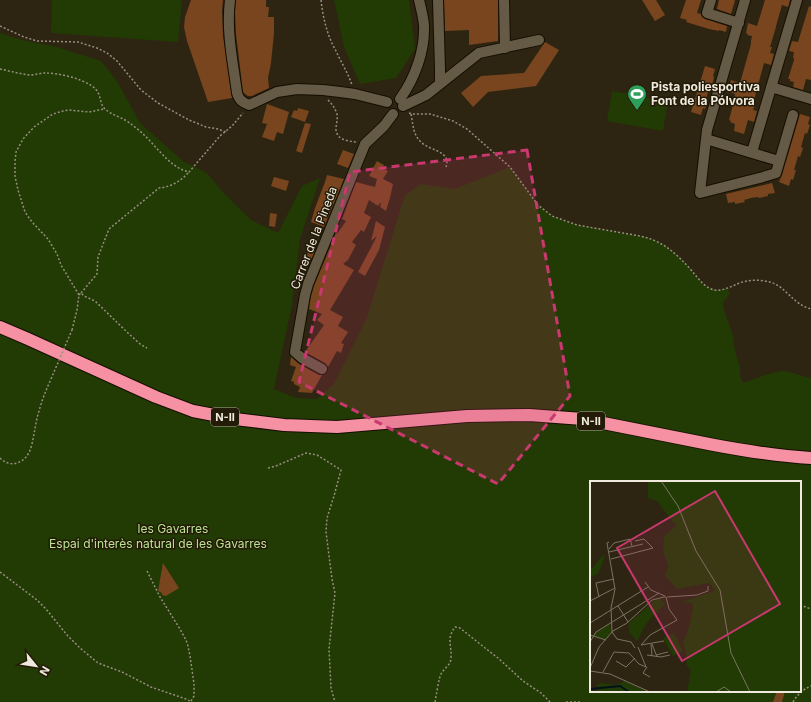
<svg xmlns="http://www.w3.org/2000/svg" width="811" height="702" viewBox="0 0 811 702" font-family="Inter,sans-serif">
  <rect width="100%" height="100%" fill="#2d2511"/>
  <path fill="#223a04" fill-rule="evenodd" d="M52,0H182L178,42L51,33Z
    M334,0H409L415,49L396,78L360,84L344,47Z
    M0,33L22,40L57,47L101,61L117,81L140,123L184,162L207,173L221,190L251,220L278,233L302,186L320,178L300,239L292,305L274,389L296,398L317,399L334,384L367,317L405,195L421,184L455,189L510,167L538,205L552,216L577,225L649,238C662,243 673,250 683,261C692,270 702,290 718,290C721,290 724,289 727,288L730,294L723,302L724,310L733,336L735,351L740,367V376L743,383C754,379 771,372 783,371C790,371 803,377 811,378V702H0ZM591,482H800V691H591Z
    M612,91L668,101L663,131L607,121Z"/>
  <path fill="#78451f" d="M191,0H223L222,11L223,35L232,98L208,102L187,41L184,27L185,17Z
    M236,0H266V7H269L268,17H274V33L271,63L268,78L269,88L252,96H248L245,94L243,92L236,34L235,12Z
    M444,0H498V41L469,45V30L445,31Z
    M642,0H656L665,15L655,21Z
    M686,0H701L697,13L701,14L702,17L705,19L727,26L726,32L719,30V31L709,29L686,22L687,20L680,18Z
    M719,0H735L731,14L717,9Z
    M765,0H790L788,7L782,5L776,26V27L770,47H772L770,53L774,54L771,65L764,63L753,104L755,105L753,110L757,111L754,122L748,120L744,134L734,131L735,124L730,122L731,121L729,120L734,101V99L735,94L730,92L731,91L728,90L731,80L740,83L751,44V41L752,36L747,35L748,34L746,33L748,23L757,26Z
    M809,6L811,7V80L806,79L803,90L793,87L794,82L790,81V79H788L794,60V58H793L794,52L789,51L792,41L798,42Z
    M545,42L559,50L536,86L488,92L473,107L461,93L481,76L524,73Z
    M705,66L715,69L713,76L714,77L712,86H710L708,92L706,99L708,100L705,109L703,108L701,115L691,112Z
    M267,104L289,112L283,134L277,132L274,141L262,137L267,124L262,123Z
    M298,108L309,111L305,122L291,117L294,110L297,111Z
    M800,114L810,117L808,124L810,125L807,134L805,133L801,147L803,148L800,157L798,156L794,170H796L793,180L791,179L789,186L779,182L782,175Z
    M305,123L311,124L302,153L296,151Z
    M343,150L354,154L348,168L337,164Z
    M377,161L384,165L382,168L388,171L383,179L393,184L390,198L386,211L380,207L381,203H380L378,206L369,200L364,213L371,217L364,232L361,230L352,242L356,245L348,260L343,264L354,270L330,310L343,317L339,324L338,326L348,332L341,343L344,344L341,353L337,351L328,367L325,363L305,352L324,325L317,320L322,314L309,309L311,296L314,286L336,233L337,234L346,221L342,219L356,182L375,187L377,179L369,176Z
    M327,175L344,179L324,227L311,222L315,208L325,182Z
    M274,177L289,181L286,191L271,186Z
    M772,183L775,193L768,194V196L759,198L758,197L751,198L744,200L745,202L735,204V202L728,203L726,194Z
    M270,213L277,214L275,227L269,226Z
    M376,221L385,227L379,250L365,276L358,272L377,236L371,241Z
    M308,249L315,251L309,265L306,264Z
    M291,357L299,364L319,375H322L312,393L298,392L300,387L294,384V382L291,381L296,367L290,365Z
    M163,563L179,588L166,596L162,595V593L158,591Z
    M777,691H785L782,702H773Z"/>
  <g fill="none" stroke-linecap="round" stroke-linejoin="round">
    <defs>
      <path id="street" d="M230,0C226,31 233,62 237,93C239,100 242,102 249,105L277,92L297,89L323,90L340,92L355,94L387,102
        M438,0L440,69V84
        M504,0L505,48
        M711,0L707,13L739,23
        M745,0L707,130L700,193L763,177L776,173L793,115
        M771,87L811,99
        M400,99C415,78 425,51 424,25C423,16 421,8 419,0
        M403,106L426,95L479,53L539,40
        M706,139L779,161
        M752,152L797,0
        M322,369L302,358L295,352L305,295L308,284L365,144L384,126L393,114"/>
      <path id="highway" d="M0,327L28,339L156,397L193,411L235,419L284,425L337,427L467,416L529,415L583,419L714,445C746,451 778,456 811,458"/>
    </defs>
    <use href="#street" stroke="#150e00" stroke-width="12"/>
    <use href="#highway" stroke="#150e00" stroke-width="14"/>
    <path stroke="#968f7f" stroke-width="1.5" stroke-dasharray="2 2" stroke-linecap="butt" d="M321,0C323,18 327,35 336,51C341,62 348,73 352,85
      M0,26L24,37L37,41L78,42L97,48L107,53L117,61L141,90L158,103L189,120L206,127L218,129L226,132
      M0,69C10,71 20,74 30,75C35,75 40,73 45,73C59,73 80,78 92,86C103,94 98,102 105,109C109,113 115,115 121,118C126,120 131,124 136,128C154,141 167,167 189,172L220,136L232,126L243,113
      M328,100C332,104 335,108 337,114C338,119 336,124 336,130C337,140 348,141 356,142
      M409,113L413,114H430L440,117L453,121L467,129L510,167L538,205L552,216L577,225L640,236C663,241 676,253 692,271C697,277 702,284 709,288C722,295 734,283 747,281C753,280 759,280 765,281C781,283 787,295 800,304C803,306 807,308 811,309
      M411,114C413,124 413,134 420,141C428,151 452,150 446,167
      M81,293L97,274L98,257L109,229L159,188C171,187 181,181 189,172
      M79,295L81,293L84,296L95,301L128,333L140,344L147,348
      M72,330L77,310L79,295L61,265L57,254L48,239L32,222L25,212L18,190L15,176V162L16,152L23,139L34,127L53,114L63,111L69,110L89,112L104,109
      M0,458C5,463 11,465 17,463C32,458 32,442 35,429C36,423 37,417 39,411C42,400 46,390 51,379
      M268,468L276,466L306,453L317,455L341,470L334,496L327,518L326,532L332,579L335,593L329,649L331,688L335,702
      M147,571L160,597L180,629L186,640L188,646L190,656L194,684V696L191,701
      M0,572L37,600L46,609L67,635L80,648L98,663L122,672L151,687L186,699L192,702
      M800,605L811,609
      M435,702C436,697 439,677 441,674C444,668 451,665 451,658C452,645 446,639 455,627L460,628L485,648L498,658L523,681L541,693L550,702
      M566,702H582
      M793,702C798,694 802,690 811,686"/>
    <use href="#street" stroke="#645a45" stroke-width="10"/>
    <use href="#highway" stroke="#f691a3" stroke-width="12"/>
    <path stroke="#968f7f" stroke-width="1.5" stroke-dasharray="2 2" stroke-linecap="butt" d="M51,379L72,330"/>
  </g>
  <path fill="#c9386e" fill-opacity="0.2" stroke="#c9386e" stroke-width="3" stroke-dasharray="8 5" stroke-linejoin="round" d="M527,150L570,396L498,484L299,382L350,172Z"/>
  <defs>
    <symbol id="stadium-pin" viewBox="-11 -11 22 30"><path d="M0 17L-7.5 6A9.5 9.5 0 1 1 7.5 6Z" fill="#2e9e5b" stroke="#231b08"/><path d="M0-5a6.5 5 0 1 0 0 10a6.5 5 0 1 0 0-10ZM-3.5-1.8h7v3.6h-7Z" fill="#fff"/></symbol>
  </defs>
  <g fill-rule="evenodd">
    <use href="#stadium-pin" x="626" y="83" width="22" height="30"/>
  </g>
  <g text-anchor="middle" stroke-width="3" stroke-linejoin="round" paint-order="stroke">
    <g fill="#231b08" stroke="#b2ac9d" stroke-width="1">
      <rect x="211" y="408" width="28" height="18" rx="3"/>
      <rect x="577" y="412" width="28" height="18" rx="3"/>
    </g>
    <g font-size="11" font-weight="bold" fill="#efeadd">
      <text x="225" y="421">N-II</text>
      <text x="591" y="425">N-II</text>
    </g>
    <g font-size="12" font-weight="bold" fill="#efeadd" stroke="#231b08" text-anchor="start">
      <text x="651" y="91">Pista poliesportiva<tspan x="651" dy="14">Font de la Pólvora</tspan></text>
    </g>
    <g font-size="12" fill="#efeadd" stroke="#231b08">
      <text transform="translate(314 238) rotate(-69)" y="4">Carrer de la Pineda</text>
    </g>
    <g font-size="12" fill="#b8e391" stroke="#231b08">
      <text x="173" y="533">les Gavarres</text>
      <text x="158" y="548">Espai d'interès natural de les Gavarres</text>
    </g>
  </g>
  <g transform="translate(590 481)">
    <rect width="211" height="211" fill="#2d2511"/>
    <path d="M58,0H211V211H97L101,190L96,183L97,177L93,161L98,150L103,127L102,122L92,121L124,110V107L119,102L87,108L75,95L78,85L73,70L74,55L86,45L67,20L58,17ZM16,73L8,93L0,96V87H3L10,77ZM66,118H71L75,123L57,141L47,160L39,151V142ZM20,142L21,151L16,159L2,155ZM84,152L93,170L83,175L73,157ZM35,200L57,211H7V204L11,202L26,204Z" fill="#223a04"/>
    <path fill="none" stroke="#00131a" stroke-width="2" d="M0,208L30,205L39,211"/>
    <path fill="none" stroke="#7b7463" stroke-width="1" d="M71,0L88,25L106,70L130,109L141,172L160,211M19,61L17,62L25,108L21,127L22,151L27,158L41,161L45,167M19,68L24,62L40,58L42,65M19,71L53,63M21,78L63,67L54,58L45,60M55,101L61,109L75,115M9,116L6,102L24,98M77,116L107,114L118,110V105M0,120L25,107M28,125L38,141M0,142L58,106M0,154L16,159M0,161L6,151L69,112M61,163L62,175M62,163L67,176M51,164L60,154L87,139L79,128L76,116H74M51,164L74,160M57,174L71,176L80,174M66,174L78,171M26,180L36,186L45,177M57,186L53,192L60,196M0,187L9,166L23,150L37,142L62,119L74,116M0,190L20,193L60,211M13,191L24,171L39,172L49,183L56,186L48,166M126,211L134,206L141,211"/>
    <path fill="#c9386e" fill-opacity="0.15" stroke="#c9386e" stroke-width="2" d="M125,10L190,123L92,180L27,67Z"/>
    <rect width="211" height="211" fill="none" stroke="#efeadd" stroke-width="2"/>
  </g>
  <g transform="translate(36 666) rotate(120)" stroke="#231b08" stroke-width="3" paint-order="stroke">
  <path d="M0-3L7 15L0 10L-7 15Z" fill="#efeadd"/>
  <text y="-6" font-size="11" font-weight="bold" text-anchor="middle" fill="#efeadd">N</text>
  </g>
</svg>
